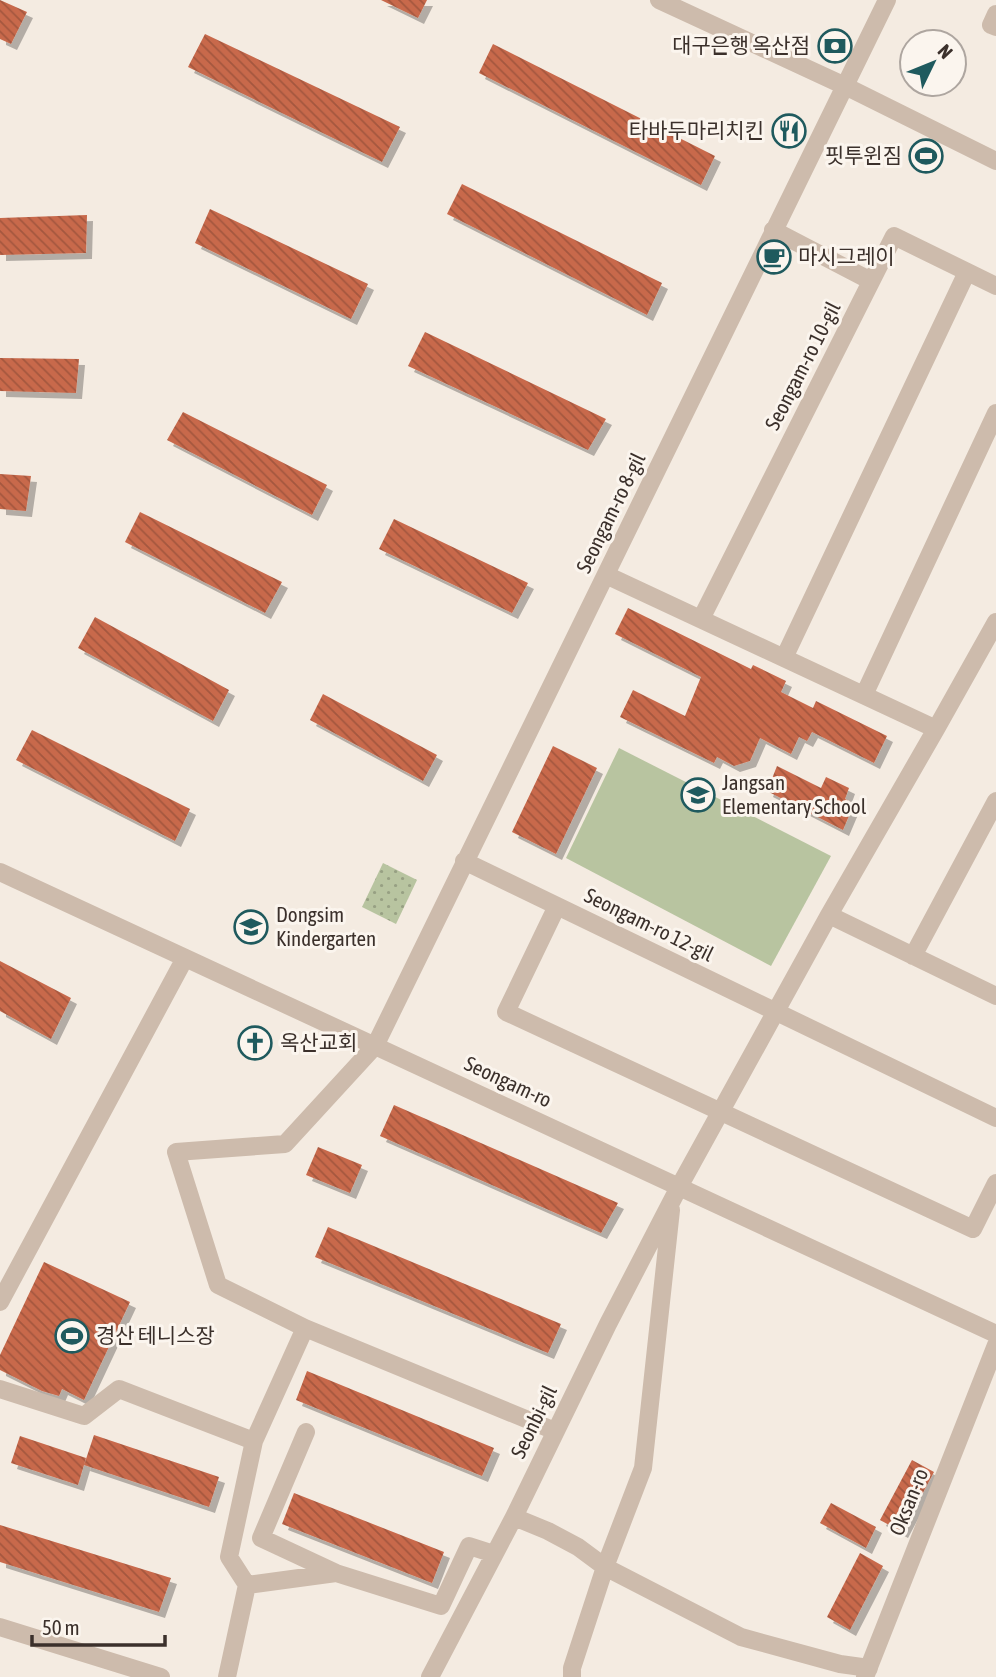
<svg xmlns="http://www.w3.org/2000/svg" width="996" height="1677" viewBox="0 0 996 1677" font-family="'Asap Condensed','Noto Sans KR',sans-serif">
  <defs>
    <pattern id="green-dots" width="8" height="8" patternUnits="userSpaceOnUse" patternTransform="scale(1.75)"><rect width="8" height="8" fill="#b8c4a0"/><path d="M2 2h.1M6 6h.1" fill="none" stroke="#97a083" stroke-width="1.8" stroke-linecap="round"/></pattern>
    <pattern id="building-back-hatch" width="6" height="6" patternUnits="userSpaceOnUse" patternTransform="scale(1.75)"><rect width="6" height="6" fill="#c8694b"/><path d="M-1 5l2 2M0 0l6 6M5-1l2 2" fill="none" stroke="#a4573f"/></pattern>
    <filter id="shadow"><feDropShadow dx="6" dy="6" stdDeviation="0" flood-color="#0004"/></filter>
  </defs>
  <rect width="100%" height="100%" fill="#f4ebe1"/>
  <path fill="url(#green-dots)" d="M383,863L417,880L396,924L362,907Z"/>
  <path fill="#b8c4a0" d="M619,748L831,856L771,966L566,858Z"/>
  <path fill="url(#building-back-hatch)" filter="url(#shadow)" d="M0,0L27,12L11,44L0,39Z
    M381,0H427L418,18Z
    M205,34L400,127L382,162L188,67Z
    M493,44L715,156L701,185L479,73Z
    M462,184L662,283L647,315L447,214Z
    M210,209L368,284L351,319L195,243Z
    M87,215L86,253L0,255V218Z
    M425,332L606,419L588,450L408,366Z
    M0,358L79,359L76,393L0,391Z
    M183,412L327,485L312,515L167,440Z
    M0,474L31,476L26,511L0,509Z
    M140,512L282,582L265,613L125,542Z
    M394,519L528,583L512,613L379,549Z
    M628,608L751,669L753,665L786,681L781,692L813,708L816,701L887,736L874,763L812,732L807,741L799,737L791,754L760,738L750,761L734,766L717,757L714,763L620,717L633,690L685,716L701,677L615,634Z
    M95,617L229,690L213,721L78,648Z
    M323,694L437,755L423,781L310,720Z
    M32,730L190,809L175,841L16,760Z
    M553,746L597,768L556,854L512,832Z
    M777,766L821,788L826,777L849,788L845,799L854,804L843,830L767,791Z
    M0,961L71,998L51,1039L0,1011Z
    M394,1105L618,1203L601,1233L380,1136Z
    M318,1147L362,1165L350,1193L306,1175Z
    M328,1227L561,1324L548,1353L315,1257Z
    M44,1262L130,1302L84,1400L62,1389L59,1396L42,1391L0,1370V1355Z
    M307,1371L494,1448L482,1476L296,1400Z
    M94,1435L219,1477L209,1507L84,1465Z
    M20,1436L86,1458L78,1485L11,1463Z
    M912,1460L934,1472L902,1532L880,1520Z
    M294,1493L444,1552L432,1583L282,1524Z
    M831,1503L876,1527L866,1548L820,1523Z
    M0,1525L171,1578L159,1612L0,1562Z
    M860,1553L883,1566L850,1630L827,1617Z"/>
  <g fill="none" stroke-linecap="round" stroke-linejoin="round">
    <path stroke="#cdbbac" stroke-width="18" d="M659,0L845,86L996,161
      M996,14L991,25L996,27
      M773,230L871,281
      M606,575L936,729
      M701,619L894,236L996,286
      M784,658L967,272
      M864,695L996,413
      M464,861L996,1118
      M0,872L996,1334
      M557,906L506,1012L973,1229L996,1183
      M829,915L996,996
      M913,956L996,801
      M0,1302L185,958
      M305,1328L218,1285L176,1152L285,1144L375,1046L887,0
      M0,1389L84,1416L119,1389L254,1441
      M306,1432L261,1538L336,1573L441,1606L469,1546L494,1554
      M514,1517L548,1531L578,1547L605,1567L741,1637L840,1664L869,1668
      M247,1585L336,1573
      M0,1627L161,1677
      M227,1677L247,1585L229,1557L254,1441L305,1328L555,1431
      M430,1677L514,1517L608,1324L679,1187L829,915L936,729L996,622
      M572,1677V1668L605,1567L643,1468L671,1210
      M865,1677L996,1345"/>
  </g>
  <defs>
    <symbol id="bank-ring" viewBox="-11 -11 22 22"><circle r="9.5" fill="#fbf5ee" stroke="#1f5a5e" stroke-width="1.5"/><path d="M-6-4H6V4H-6ZM0-2.3a2.3 2.3 0 1 0 0 4.6a2.3 2.3 0 1 0 0-4.6Z" fill="#1f5a5e"/></symbol>
    <symbol id="restaurant-ring" viewBox="-11 -11 22 22"><circle r="9.5" fill="#fbf5ee" stroke="#1f5a5e" stroke-width="1.5"/><path d="M-5-6h1v4h1v-4h1v4h1v-4h1v5L-1.5 .5V6h-2V.5L-5-1ZM5-6V6H3V1.5H1.5Q1.5-4 5-6Z" fill="#1f5a5e"/></symbol>
    <symbol id="stadium-ring" viewBox="-11 -11 22 22"><circle r="9.5" fill="#fbf5ee" stroke="#1f5a5e" stroke-width="1.5"/><path d="M0-5a6.5 5 0 1 0 0 10a6.5 5 0 1 0 0-10ZM-3.5-1.8h7v3.6h-7Z" fill="#1f5a5e"/></symbol>
    <symbol id="cafe-ring" viewBox="-11 -11 22 22"><circle r="9.5" fill="#fbf5ee" stroke="#1f5a5e" stroke-width="1.5"/><path d="M-5.5-4.5H6V0H3Q3 3.5 0 3.5H-2.5Q-5.5 3.5-5.5 0ZM3-3.2v2h1.7v-2ZM-6 4.5H4V6H-6Z" fill="#1f5a5e"/></symbol>
    <symbol id="school-ring" viewBox="-11 -11 22 22"><circle r="9.5" fill="#fbf5ee" stroke="#1f5a5e" stroke-width="1.5"/><path d="M0-5L7-2L0 1L-7-2ZM-4 1L0 2.5L4 1V4Q0 6-4 4Z" fill="#1f5a5e"/></symbol>
    <symbol id="church-ring" viewBox="-11 -11 22 22"><circle r="9.5" fill="#fbf5ee" stroke="#1f5a5e" stroke-width="1.5"/><path d="M-1.2-6h2.4v3.5h3.3v2.4h-3.3V6h-2.4V-.1h-3.3v-2.4h3.3Z" fill="#1f5a5e"/></symbol>
  </defs>
  <g fill-rule="evenodd">
    <use href="#bank-ring" x="816" y="27" width="38" height="38"/>
    <use href="#restaurant-ring" x="770" y="112" width="38" height="38"/>
    <use href="#stadium-ring" x="907" y="137" width="38" height="38"/>
    <use href="#cafe-ring" x="755" y="238" width="38" height="38"/>
    <use href="#school-ring" x="679" y="776" width="38" height="38"/>
    <use href="#school-ring" x="232" y="908" width="38" height="38"/>
    <use href="#church-ring" x="236" y="1024" width="38" height="38"/>
    <use href="#stadium-ring" x="53" y="1317" width="38" height="38"/>
  </g>
  <g text-anchor="middle" stroke-width="6" stroke-linejoin="round" paint-order="stroke">
    <g font-size="21" fill="#3b302b" stroke="#fbf5ee" text-anchor="start">
      <text x="810" y="53" text-anchor="end">대구은행 옥산점</text>
      <text x="764" y="138" text-anchor="end">타바두마리치킨</text>
      <text x="902" y="163" text-anchor="end">핏투윈짐</text>
      <text x="798" y="264">마시그레이</text>
      <text x="722" y="790">Jangsan<tspan x="722" dy="24">Elementary School</tspan></text>
      <text x="276" y="922">Dongsim<tspan x="276" dy="24">Kindergarten</tspan></text>
      <text x="280" y="1050">옥산교회</text>
      <text x="96" y="1343">경산 테니스장</text>
    </g>
    <g font-size="21" fill="#3b302b" stroke="#fbf5ee">
      <text transform="translate(803 366) rotate(-63)" y="7">Seongam-ro 10-gil</text>
      <text transform="translate(611 513) rotate(-64)" y="7">Seongam-ro 8-gil</text>
      <text transform="translate(649 925) rotate(26)" y="7">Seongam-ro 12-gil</text>
      <text transform="translate(508 1082) rotate(25)" y="7">Seongam-ro</text>
      <text transform="translate(534 1422) rotate(-64)" y="7">Seonbi-gil</text>
      <text transform="translate(909 1502) rotate(-68)" y="7">Oksan-ro</text>
    </g>
  </g>
  <g transform="translate(933 63) rotate(47)"><circle r="33" fill="#fbf5ee" stroke="#aea6a0" stroke-width="2"/>
  <path d="M0-5L12 26L0 18L-12 26Z" fill="#1f5a5e"/>
  <text y="-10" font-size="19" font-weight="bold" text-anchor="middle" fill="#3b302b">N</text>
  </g>
  <path d="M32 1635v10h133v-10" fill="none" stroke="#3b302b" stroke-width="3.5"/>
  <text x="42" y="1635" font-size="21" fill="#3b302b" stroke="#fbf5ee" stroke-width="5" paint-order="stroke">50 m</text>
</svg>
